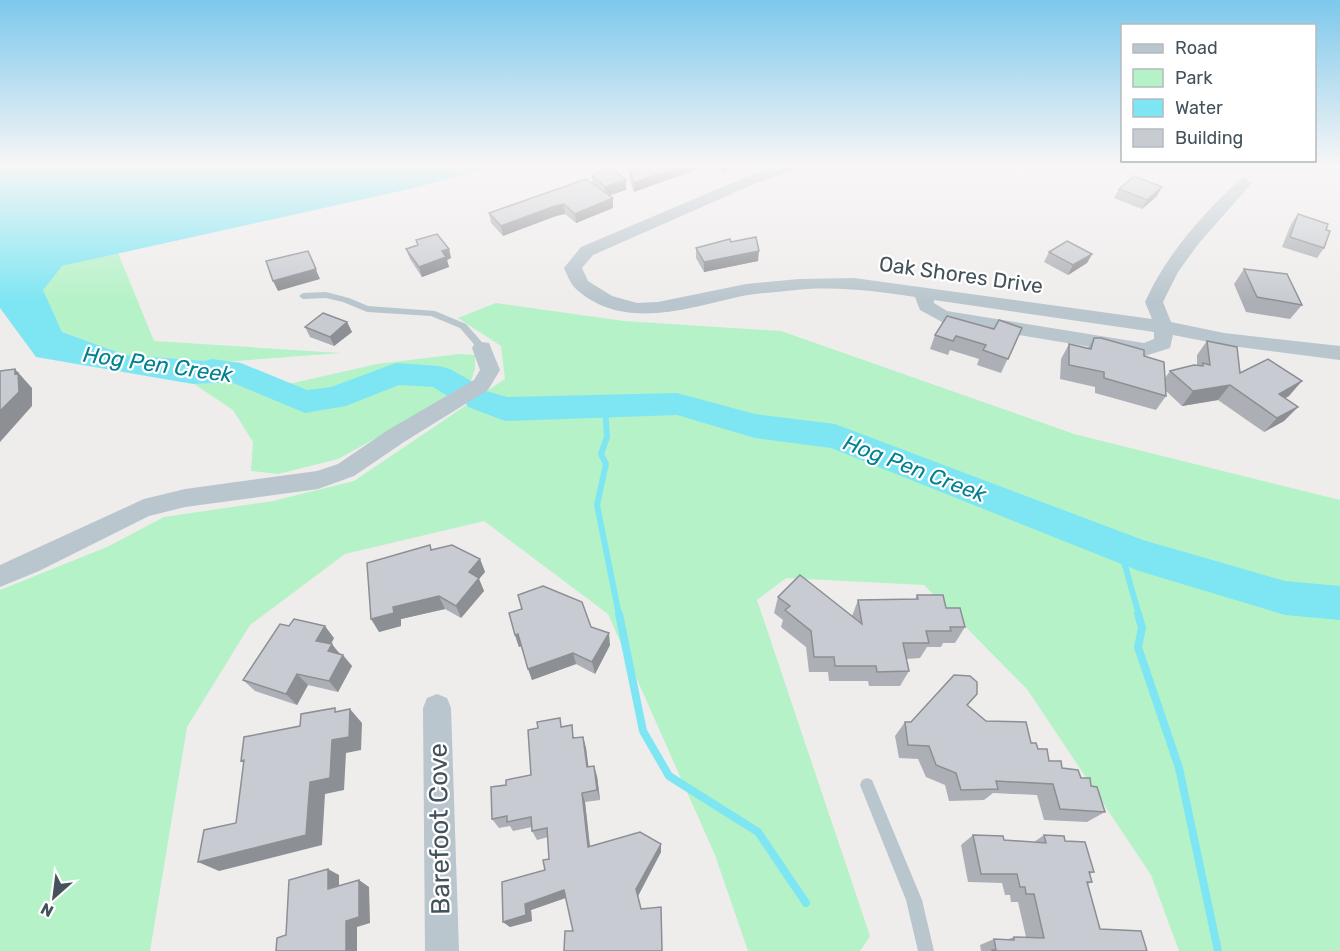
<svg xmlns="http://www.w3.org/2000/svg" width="1340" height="951" viewBox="0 0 1340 951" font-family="Rubik,sans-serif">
  <rect width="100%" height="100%" fill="#efecec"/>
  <path fill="#b5f2c7" d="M118,253L154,341L341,353L222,362L126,355L62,332L42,290L62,266Z
    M496,303L624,321L781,331L1074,434L1340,500V951H1179L1151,875L1027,689L924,585L786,578L757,600L870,936L860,951H748L715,855L608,614L484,521L345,554L250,625L187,727L150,951H0V590L107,547L164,517L273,501L354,481L505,379L501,346L458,318Z
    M459,354L475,355V369L469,387L338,459L278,474L251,471L253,442L233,410L194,384L267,381L293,383L377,364Z"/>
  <path fill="#7ee6f3" d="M0,167H490L418,187L62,266L43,290L62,332L126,355L222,362L267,381L193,384L36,357L0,308Z"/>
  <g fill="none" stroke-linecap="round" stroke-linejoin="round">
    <path stroke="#7ee6f3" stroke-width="6" d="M605,406L607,437L601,454L606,464L597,505L619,615
      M1120,548L1139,615"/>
    <path stroke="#7ee6f3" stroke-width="8" d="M619,614L643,731L669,776L758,832L806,903
      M1138,614L1142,628L1138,647L1179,768L1218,951"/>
    <path fill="#7ee6f3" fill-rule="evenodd" d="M212,359L241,363L307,390L331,387L396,363L439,366L450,369L473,382L477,388L507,397L677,393L755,414L835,424L1143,540L1285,581L1340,586V620L1285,615L1139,571L831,448L755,438L677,415L505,421L468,407L464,400L451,398L433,387L399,385L346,406L305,413L226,380L201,376L197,369L201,362Z"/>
    <path fill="#b9c6cd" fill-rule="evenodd" d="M326,292L349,298L368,306L435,311L466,324L487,348L485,350H479L460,328L431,316L367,312L343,302L326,298L303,299L299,296L303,293Z
      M867,778L872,780L922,900L934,951H918L906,900L860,785L862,780Z"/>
    <path fill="#b9c6cd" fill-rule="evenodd" d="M774,167H797L795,170L754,184L593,255L582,268L588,281L612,296L637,303L658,302L746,284L799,279L854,278L1152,319L1145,302C1166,255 1202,215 1239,180L1244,178L1252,183L1199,243L1178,272L1163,302L1171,322L1224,333L1340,346V360L1224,345L1173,335L1170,348L1145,356L942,322L920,310L915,297C875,291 836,286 796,290C778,292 759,293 742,296C688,308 622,332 575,288C570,283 567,274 564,268L581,247L744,178ZM934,300L1154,332V339L1144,343L947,311L934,303Z
      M482,342L489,343L500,370L488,390L404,442L354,476L318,489L185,507L149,516L39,571L0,587V565L144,499L185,489L317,471L338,464L388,430L474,380L480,370L472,348L475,343Z
      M437,694L447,698L451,708L459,951H425L423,708L427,698Z"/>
  </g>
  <path fill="#acafb5" d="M640,167L634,192L630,180V171Z
    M592,175L626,180V190L609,196L613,208L576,223L565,214L556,216L503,236L491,223L489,213L592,184Z
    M1119,189L1157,196L1142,209L1114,198Z
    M1298,214L1326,230L1324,248L1317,258L1282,247L1291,224Z
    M416,240L449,249L451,258L447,260L449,267L422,277L410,259L406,249L418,245Z
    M731,242L758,261L704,272L696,258V248Z
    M1049,252L1092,254L1087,263L1068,275L1044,262Z
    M1244,269L1302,305L1290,319L1246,312L1234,284Z
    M347,322L352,332L334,346L310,337L305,327Z
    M1022,328L1001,373L977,365L979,359L950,350L948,355L930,349L935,335L994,329Z
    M1094,338L1144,356L1165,378L1170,371L1197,365V355L1207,341L1240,373L1289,396L1285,398L1284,421L1264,432L1218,400L1182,406L1166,391V396L1156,410L1095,393V387L1060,379L1061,359L1069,344L1088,348Z
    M432,550L480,559L485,572L479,579L484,591L461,618L445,609L401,619V626L379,632Z
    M917,595L946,608L965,627L955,643H943L941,647H927L920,658L906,659L909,671L900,686H869L868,681H829L828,672H809L806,647L781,627L783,620L774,613L778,597L852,616L858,600L915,599Z
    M591,627L610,645L595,674L576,664L532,680L521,646L519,647L515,635Z
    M334,638L331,644L352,666L338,692L308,685L297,705L255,691L243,680Z
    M977,694L967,706L986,721L1031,743L1049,761L1081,778L1091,786L1105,812L1087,822L1044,820L1037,795L993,793L984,800L949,801L945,785L926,777L918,759L899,758L895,736L905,722H911Z
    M562,727L575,738L583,737L586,748L588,767L597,776L600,800L585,802L590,847L661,852L638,896L573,931L566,898L531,910L532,921L510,927L503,922L545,870L549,859L548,837L537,840L532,831V827L513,831L510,826L499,828L492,819L506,785L531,775Z
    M973,835L1004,840L1034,842L1044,835L1065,841L1094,872L1090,874L1092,882L1088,884L1100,929L1147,951H981L980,945L994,939L1006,940L1014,937H1026L1018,902H1011L1010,895H1005L1002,883L968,882L961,845Z"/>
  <path fill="#8c8f93" d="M679,167H704L634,192V183Z
    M722,167H734L722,173Z
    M626,180V190L606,196L605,187Z
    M1162,187L1157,196L1142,209L1147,200Z
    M613,198V208L576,223L575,214Z
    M564,204L565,214L556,216L503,236L501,226L555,206Z
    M449,249L451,258L447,260L449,267L422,277L419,267L442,251Z
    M308,251L320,279L278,291L273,281Z
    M759,251L758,261L704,272V262Z
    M1092,254L1087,263L1068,275L1073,265Z
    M347,322L352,332L334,346L330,337Z
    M15,369L32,388V406L0,442V411L15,374Z
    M1302,381L1289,396L1266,409L1279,394Z
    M1230,385L1218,400L1182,406L1193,391Z
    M1298,407L1284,421L1264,432L1277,418Z
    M480,559L485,572L479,579L484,591L461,618L456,606L469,572Z
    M439,596L445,609L401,619V626L379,632L371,619L393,607Z
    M325,626L334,638L326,652L316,641Z
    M609,633L610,645L595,674L592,662Z
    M518,634L522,646L519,647L515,635Z
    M332,644L341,656L328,651Z
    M573,653L576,664L532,680L528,669Z
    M343,655L352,666L338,692L329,681Z
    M297,674L308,685L297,705L286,694Z
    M350,709L362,723L361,750L346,753L344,790L325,794L322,845L219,871L198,862L310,782Z
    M583,737L586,748L590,778L587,767Z
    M594,766L597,776L600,800L597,790Z
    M582,793L585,802L591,856L588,847Z
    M661,844V852L638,896L636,889Z
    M328,869L339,875V895L328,889Z
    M359,880L369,887L370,923L357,927V951H346V921Z
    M564,890L568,897L531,910L532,921L510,927L503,922L525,904Z"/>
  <path fill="#c8ccd2" stroke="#8c8f93" stroke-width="1.5" d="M640,167H679L634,183L630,171Z
    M611,168L626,180L605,187L592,175Z
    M1134,176L1162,187L1147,200L1119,189Z
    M586,179L613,198L575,214L564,204L555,206L501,226L489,213Z
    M1298,214L1328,224L1326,230L1330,231L1324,248L1290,237Z
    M437,234L449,249L442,251L446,257L419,267L406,249L418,245L416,240Z
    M756,237L759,251L704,262L696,248L730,239L731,242Z
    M1067,241L1092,254L1073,265L1049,252Z
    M308,251L316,269L273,281L266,261Z
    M1244,269L1287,274L1302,305L1257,297Z
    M323,313L347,322L330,337L305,327Z
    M947,316L994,329L999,320L1022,328L1008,359L983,350L986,345L956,336L953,341L935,335Z
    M1094,338H1101L1144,350V356L1164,362L1166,396L1104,378V372L1069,365V344L1091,349Z
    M1207,341L1237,347L1240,373L1268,359L1302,381L1279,394L1298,407L1277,418L1230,385L1193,391L1170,371L1194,365L1203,366V363L1210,365Z
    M15,369V374L18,373L19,392L0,411V371Z
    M430,545L431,550L452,545L480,559L469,572L479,578L456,606L439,596L393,607L394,613L371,619L367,563Z
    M800,575L862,624L858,600L918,599L917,595H943L946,608H960L965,627H950L951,631H926L929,643H903L909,671L877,672L876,666H835L834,657H814L811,631L785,610L790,606L778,597Z
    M543,586L582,602L591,627L609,633L592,662L573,653L528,669L518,634L515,635L509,613L522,609L518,595Z
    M294,619L325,626L316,641L332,644L328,651L343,655L329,681L297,674L286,694L243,680L280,624L289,626Z
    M954,675L970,676L977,682V694L967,705L986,721L1026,722L1031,743H1036L1038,749H1047L1049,761H1061L1062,768L1078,770L1081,778H1090L1091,786L1097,787L1105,812L1060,809L1053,784L996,781L998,789L961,790L956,773L936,765L929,746L908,745L905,722H911Z
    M335,708V712L350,709L349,737L332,740L330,778L310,782L306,835L198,862L204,830L236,823L244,760L241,761L244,737L300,726L301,714Z
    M560,718L561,727L572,725L573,738L583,737L587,767L594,766L597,790L582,793L588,847L640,832L661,844L636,889L641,909L661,907L662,951H564L565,931H573L564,890L525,904L526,915L503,922L502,882L545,870L543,860L549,859L547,828L532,831L531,817L507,822V816L492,819L491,787L506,785V780L531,775L528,730L538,728L537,722Z
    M973,835L1003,836L1004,840L1046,843L1044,835L1064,836L1065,841L1085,842L1094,872H1089L1092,882H1087L1100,929L1141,931L1147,951H992V950H996L994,939L1014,940V937L1044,938L1034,894H1026L1025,887H1020L1017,874H981Z
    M328,869V889L359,880V917L346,921V951H276L277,938L286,935L289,880Z"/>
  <linearGradient id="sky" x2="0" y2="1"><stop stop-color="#7dc8ec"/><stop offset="0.55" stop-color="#f8f6f6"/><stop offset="1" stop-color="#f8f6f6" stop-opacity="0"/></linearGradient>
  <rect width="1340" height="301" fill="url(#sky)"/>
  <g text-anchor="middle" stroke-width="4.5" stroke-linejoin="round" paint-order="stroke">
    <g font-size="21" fill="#43525b" stroke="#fff">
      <text transform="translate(961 275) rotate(8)" y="7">Oak Shores Drive</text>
    </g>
    <g font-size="22" font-style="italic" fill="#038191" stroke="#fff">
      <text transform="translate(158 364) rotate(8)" y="8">Hog Pen Creek</text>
      <text transform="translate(915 468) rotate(21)" y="8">Hog Pen Creek</text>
    </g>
    <g font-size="26" fill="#43525b" stroke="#fff">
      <text transform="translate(439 829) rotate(-91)" y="9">Barefoot Cove</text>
    </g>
  </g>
  <rect x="1121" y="24" width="195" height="138" fill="#ffffff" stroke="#b4babd" stroke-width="1.5"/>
  <rect x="1133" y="44" width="30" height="9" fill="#b9c6cd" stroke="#b4babd" stroke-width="1.5"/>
  <text x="1175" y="54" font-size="18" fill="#43525b">Road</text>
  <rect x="1133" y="69" width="30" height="18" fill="#b5f2c7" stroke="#b4babd" stroke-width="1.5"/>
  <text x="1175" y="84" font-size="18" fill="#43525b">Park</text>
  <rect x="1133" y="99" width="30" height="18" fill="#7ee6f3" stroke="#b4babd" stroke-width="1.5"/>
  <text x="1175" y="114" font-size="18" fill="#43525b">Water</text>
  <rect x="1133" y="129" width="30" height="18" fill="#c8ccd2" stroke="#b4babd" stroke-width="1.5"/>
  <text x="1175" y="144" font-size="18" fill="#43525b">Building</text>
  <g transform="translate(54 897) rotate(208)" stroke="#ffffff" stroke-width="4.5" paint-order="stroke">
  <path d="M0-4.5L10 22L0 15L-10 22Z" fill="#43525b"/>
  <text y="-9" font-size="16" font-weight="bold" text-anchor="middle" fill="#43525b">N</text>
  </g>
</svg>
